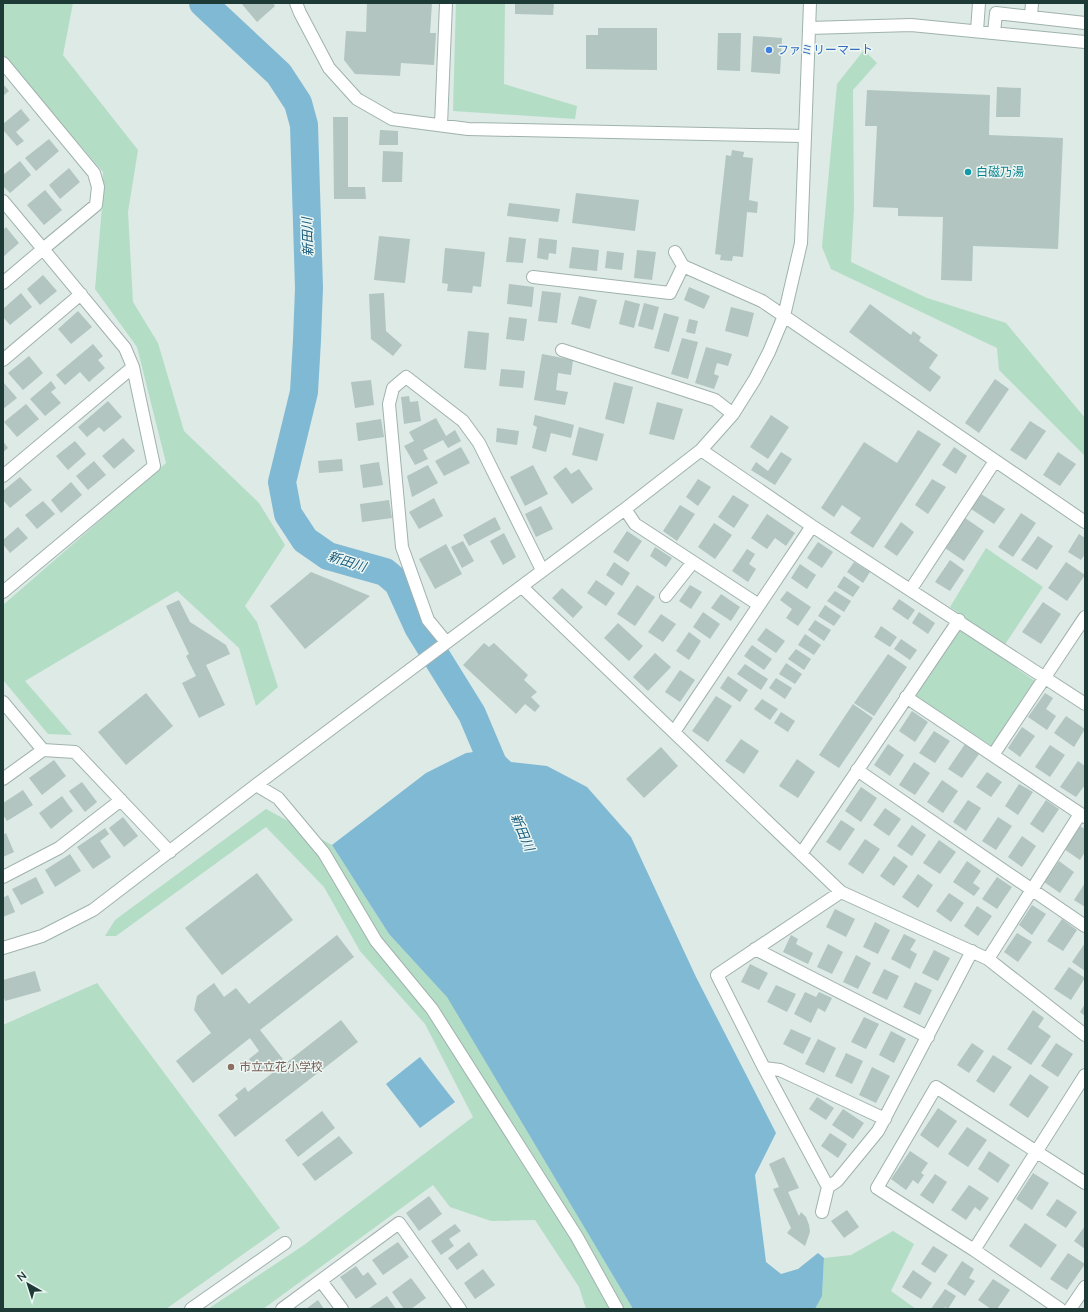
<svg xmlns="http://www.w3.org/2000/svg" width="1088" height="1312" viewBox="0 0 1088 1312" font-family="'Nunito Sans','Noto Sans JP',sans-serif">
  <rect width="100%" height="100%" fill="#ddeae6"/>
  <path fill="#b4ddc6" d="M3,3H73L63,55L138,150L128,212L133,302L158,343L184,431L259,503L285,545L245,606L257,622L278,687L256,706L239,648L177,591L25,681L72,735L48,734L3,680V605L166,463L137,347L95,289L102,207L103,172L3,55Z
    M456,3H505L504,84L577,106L575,119L453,111Z
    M864,50L877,63L853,90L854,209L851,262L927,298L1006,323L1085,418V456L999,370L997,348L831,269L822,247L837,84Z
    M986,548L1043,587L998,655L1035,681L992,746L913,695L965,617L950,607Z
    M266,809L332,845L389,934L447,996L633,1309H586L579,1287L535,1220L491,1221L450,1207L433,1185L263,1309H208L304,1245L473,1117L425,1024L360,951L324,887L266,827L116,936H105L115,920Z
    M97,983L280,1228L166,1309H3V1025Z
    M893,1231L914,1244L891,1291L916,1309H815L822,1295L824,1258L851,1255Z"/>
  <path fill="#80b9d4" d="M497,749L511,762L547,766L587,787L631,837L696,977L776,1133L755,1175L766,1262L781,1274L798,1269L818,1253L824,1258L822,1296L815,1309H633L447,997L389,934L332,845L426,773L466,753Z
    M420,1057L455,1102L420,1128L386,1084Z"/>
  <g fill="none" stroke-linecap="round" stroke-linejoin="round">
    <path stroke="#80b9d4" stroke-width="28" d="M203,3L279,74L298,103L304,125L309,288L307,340L304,392L282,482L288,514L305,540L328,556L385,572L398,583L418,627L472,714L502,785"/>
  </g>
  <path fill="#b2c5c0" d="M241,3H273L275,6L257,22Z
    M367,3H432L430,33H436L434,65L401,63L400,76L355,74L344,60L346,31L366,32Z
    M515,3H554L553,15L515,14Z
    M598,28H657V70L586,69V35H598Z
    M718,33H741L740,71L717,70Z
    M753,36L782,38L780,74L751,72Z
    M3,84L9,91L3,96Z
    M997,87L1021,88L1020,117H996Z
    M867,90L990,95L989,135L1063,138L1058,249L973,246L972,281L941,280L943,217L898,216V208L873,207L877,126H865Z
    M21,109L30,120L16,132L24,141L17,146L3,130V124Z
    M333,117H348V187H365L366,199H334Z
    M380,130L398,131V145H379Z
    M49,139L59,151L36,171L25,158Z
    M732,150L744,152L743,157L753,158L749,200L758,202L757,213L747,212L743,257L733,256L732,261L720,260L721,255L715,254L726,155L731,156Z
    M383,151L403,152L402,182H382Z
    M20,161L31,175L10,193L3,186V175Z
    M69,168L80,182L60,199L49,185Z
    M45,190L62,210L44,225L27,205Z
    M576,193L639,200L635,231L572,223Z
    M509,203L560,209L558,222L507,216Z
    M6,227L19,243L3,257V230Z
    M379,236L410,239L405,283L374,280Z
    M509,237L526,239L523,263L506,262Z
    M539,238L557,240L556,254L549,253L548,260L537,258Z
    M572,247L599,250L597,271L569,268Z
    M445,248L485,252L481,287L473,286L472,293L447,291L448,284L442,283Z
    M637,250L656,252L652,280L634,278Z
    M607,251L624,253L622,270L605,268Z
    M43,275L57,291L40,305L27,289Z
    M509,284L534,287L532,307L507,304Z
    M689,287L710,296L704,309L684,300Z
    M542,291L561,293L557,323L538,321Z
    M21,293L32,307L10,325L3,317V309Z
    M384,293L386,331L402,345L393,356L371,339L369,294Z
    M579,296L597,300L590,329L571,324Z
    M625,300L640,304L634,328L619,324Z
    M644,303L659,307L653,330L638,326Z
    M870,304L911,335L913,331L921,337L919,341L938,355L929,368L941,377L930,392L849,332Z
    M731,307L754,313L748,337L725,331Z
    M78,311L92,327L71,344L58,329Z
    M664,313L679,317L669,352L654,348Z
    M509,317L527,319L524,341L506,339Z
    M689,319L698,321L695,334L686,332Z
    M468,331L489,333L486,370L464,368Z
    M682,338L698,342L688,379L671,374Z
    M93,344L103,356L98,360L105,368L89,382L80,372L65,385L56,375Z
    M706,347L732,354L728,366L717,363L714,374L719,376L714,389L695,383Z
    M542,354L573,360L571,375L558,373L556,390L568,392L565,405L534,400Z
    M29,356L43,373L23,390L8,373Z
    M501,369L525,371L523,388L499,386Z
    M995,379L1009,389L979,433L965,423Z
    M371,380L374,405L355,408L351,382Z
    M51,381L56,388L51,392L61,403L45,416L30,399Z
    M614,382L633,387L624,424L605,419Z
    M4,383L17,398L3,409V384Z
    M409,396L410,402L418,401L421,421L404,424L401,397Z
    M108,401L122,417L104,432L99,427L87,437L78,427Z
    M657,402L683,409L674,440L649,434Z
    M26,404L39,419L17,437L4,422Z
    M535,415L574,425L571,438L551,433L546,452L532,448L537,427L533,425Z
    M771,415L789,427L768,459L750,447Z
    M436,418L446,436L455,430L461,441L448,448L443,440L423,450L428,459L415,465L404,446L414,441L409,432Z
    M381,419L384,437L358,441L356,423Z
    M1030,421L1046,431L1026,460L1010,450Z
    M579,427L604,434L597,461L572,455Z
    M497,428L519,431L517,445L496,442Z
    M918,430L941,444L873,548L850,533L861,518L842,505L834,517L821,508L864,442L897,463Z
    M123,438L135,451L114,469L102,456Z
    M3,441L8,448L3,452Z
    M75,441L86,454L68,470L56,456Z
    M461,447L470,463L444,476L435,461Z
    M954,447L967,456L956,474L942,465Z
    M781,452L792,459L775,485L751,470L756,462L768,471Z
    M1058,452L1076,464L1060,486L1043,475Z
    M342,459L343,471L319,473L318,461Z
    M94,461L106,475L88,490L76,476Z
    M379,462L383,485L363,488L360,465Z
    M428,465L438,483L412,497L407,476Z
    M533,465L548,494L525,506L510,477Z
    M566,467L571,474L579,469L593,489L572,504L553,477Z
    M20,477L32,490L10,508L3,500V491Z
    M698,479L711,487L698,506L686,497Z
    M932,479L946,487L928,514L915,505Z
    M71,482L82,495L61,513L51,500Z
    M981,494L1005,509L994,524L971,509Z
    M733,495L749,505L734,528L718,517Z
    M434,498L443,516L419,529L409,512Z
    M389,500L392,518L362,522L360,504Z
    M43,501L55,514L37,529L25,515Z
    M680,505L695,514L677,541L663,531Z
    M541,506L553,529L536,537L525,514Z
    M1021,513L1036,523L1013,557L998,547Z
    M767,514L795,533L786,546L775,538L767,549L751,538Z
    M495,517L501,529L469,546L463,535Z
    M965,518L984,531L964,561L945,548Z
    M901,522L914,532L897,556L884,547Z
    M714,523L732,535L715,559L698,547Z
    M18,527L28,538L10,553L3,544V540Z
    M627,531L642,541L628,562L613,552Z
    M504,533L516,557L503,565L490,541Z
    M1079,534L1085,538V554L1081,560L1068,552Z
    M1038,536L1053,546L1037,570L1021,560Z
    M463,541L474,561L462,568L451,547Z
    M818,542L833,552L822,568L807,558Z
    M446,544L462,574L435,589L419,559Z
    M655,547L672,558L666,567L650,556Z
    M747,549L755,554L749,564L756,569L748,582L732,571Z
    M950,560L964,570L950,591L935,582Z
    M614,562L630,573L622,586L606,575Z
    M854,562L870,572L863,583L847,572Z
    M1066,562L1085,575L1067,601L1048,588Z
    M800,564L816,575L807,589L791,578Z
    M311,572L370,596L305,649L270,606Z
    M844,576L860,587L853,597L837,587Z
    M596,580L615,593L606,606L587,593Z
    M637,585L655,597L635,626L617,614Z
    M690,585L702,592L691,609L679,601Z
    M562,588L583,607L573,618L552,598Z
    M787,591L811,607L798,626L786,618L792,609L780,600Z
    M835,591L851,601L844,612L827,601Z
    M721,594L740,607L731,621L711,608Z
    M899,599L915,610L908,620L892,609Z
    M179,600L190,622L226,645L230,654L206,665L225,705L199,718L182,683L196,676L186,656L189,654L166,606Z
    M1043,602L1061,614L1041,644L1022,632Z
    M825,605L841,616L834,626L818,616Z
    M703,612L720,624L710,639L693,627Z
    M919,612L935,623L928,634L912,623Z
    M661,614L676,624L663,642L648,632Z
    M815,620L831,630L824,641L808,630Z
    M618,623L643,646L629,661L604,638Z
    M881,626L897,637L890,647L874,637Z
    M766,628L785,641L776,653L757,640Z
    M689,632L701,641L689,660L676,651Z
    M805,634L821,645L814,655L798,645Z
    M901,639L917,650L910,660L894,649Z
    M484,643L489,647L494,643L528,675L524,680L537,692L531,697L540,706L535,712L525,704L516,714L463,665Z
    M752,645L772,659L764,670L744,656Z
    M796,649L811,659L804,670L788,659Z
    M655,653L671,667L648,691L633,677Z
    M888,654L907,667L874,716L854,703Z
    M786,663L802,674L795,684L779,674Z
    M745,664L768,679L761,690L737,674Z
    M680,670L695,680L680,702L665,692Z
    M728,676L748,690L740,702L720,688Z
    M776,678L792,688L785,699L769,688Z
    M146,693L173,726L126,765L98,732Z
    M1045,693L1053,698L1046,709L1056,716L1047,730L1028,717Z
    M716,696L732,706L708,742L692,731Z
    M762,699L778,709L770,720L754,709Z
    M853,704L873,718L839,768L819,755Z
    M912,711L928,722L915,742L899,731Z
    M781,712L795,721L788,732L774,723Z
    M1066,716L1085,729L1074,747L1054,733Z
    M1022,727L1035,736L1020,757L1008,748Z
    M934,731L950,741L935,763L919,753Z
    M741,739L759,751L744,774L725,761Z
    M888,744L904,755L890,776L874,765Z
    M965,744L979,754L962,778L948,769Z
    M1050,745L1065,755L1050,777L1035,767Z
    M661,747L678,766L644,798L626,779Z
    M797,759L815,772L798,798L779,786Z
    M54,760L66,776L42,795L29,778Z
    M1078,761L1085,766V785L1076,797L1060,787Z
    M914,762L930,773L915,795L899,785Z
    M987,772L1002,782L991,797L976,787Z
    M942,780L958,791L943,813L927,802Z
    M82,782L97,802L85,812L69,791Z
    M1019,784L1033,792L1018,815L1005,806Z
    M861,787L877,798L861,822L845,811Z
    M23,790L33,805L7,821L3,815V803Z
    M62,796L73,811L51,829L39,813Z
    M968,800L981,808L966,831L953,822Z
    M1046,800L1059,809L1043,833L1030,824Z
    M885,808L901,819L889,836L873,825Z
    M123,817L138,836L124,847L109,828Z
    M998,817L1012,826L996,850L982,841Z
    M841,820L855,829L840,851L826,842Z
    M912,825L926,835L912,856L897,846Z
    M1080,826L1085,829V852L1080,860L1064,849Z
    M105,828L109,834L100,841L111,857L93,869L77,847Z
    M6,833L14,852L3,857V835Z
    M1022,836L1036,846L1022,867L1008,857Z
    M865,839L880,849L863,874L848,864Z
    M939,840L956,852L940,874L923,863Z
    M70,854L81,871L55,887L45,870Z
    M894,856L908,866L894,886L880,876Z
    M967,861L981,871L973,883L980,888L974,896L953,882Z
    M1059,861L1074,872L1060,893L1044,882Z
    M257,873L293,920L222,975L185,928Z
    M918,874L933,885L918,908L902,897Z
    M36,877L44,893L21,905L12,889Z
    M997,877L1012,887L997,909L982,899Z
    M1085,883V907L1074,900Z
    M949,893L964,903L951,922L936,911Z
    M8,895L15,912L3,917V898Z
    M1032,905L1046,914L1032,935L1019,925Z
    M977,906L992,916L978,936L964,926Z
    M835,909L855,919L846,937L826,927Z
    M1062,919L1077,930L1063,951L1047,941Z
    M875,922L890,930L878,954L863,947Z
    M1017,933L1032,942L1018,962L1004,952Z
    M904,934L916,940L910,950L917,954L910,969L891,959Z
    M337,935L354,957L260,1030L286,1063L341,1020L358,1042L235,1137L218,1115L238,1099L235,1095L245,1087L248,1092L275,1071L270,1065L260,1073L249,1059L259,1051L250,1038L193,1083L176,1061L211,1033L194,1010L197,996L214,983L224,997L236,988L249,1004Z
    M791,935L798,939L796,944L813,953L808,964L783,952Z
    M1085,943V971L1072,962Z
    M828,944L843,952L832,974L817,967Z
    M934,950L950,958L938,981L922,973Z
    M856,955L871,963L858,989L843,982Z
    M750,964L768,973L759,990L741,982Z
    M1069,967L1085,978L1071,1000L1054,989Z
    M884,969L899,976L887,1000L872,993Z
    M35,971L41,991L5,1001L3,994V980Z
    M915,982L932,990L920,1015L903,1007Z
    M776,985L796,994L787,1012L767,1002Z
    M805,992L816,997L819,992L832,998L825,1012L818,1008L811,1023L794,1014Z
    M1085,1004V1016L1080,1012Z
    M1033,1010L1044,1018L1038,1027L1051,1036L1031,1065L1007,1049Z
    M864,1017L879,1024L866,1049L851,1042Z
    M791,1029L811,1038L803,1054L783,1044Z
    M891,1031L906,1039L894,1063L879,1055Z
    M818,1039L836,1048L824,1073L805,1064Z
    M972,1043L984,1051L969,1073L957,1065Z
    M1056,1043L1073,1054L1058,1077L1041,1066Z
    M846,1053L863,1061L852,1084L835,1076Z
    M993,1055L1012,1067L994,1093L976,1081Z
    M872,1067L890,1076L876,1103L859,1095Z
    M1030,1074L1049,1087L1028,1118L1009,1105Z
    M817,1097L834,1108L826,1120L809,1109Z
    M938,1108L957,1121L938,1148L920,1135Z
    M843,1109L864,1123L853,1139L832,1125Z
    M322,1111L335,1128L298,1157L285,1140Z
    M967,1127L987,1140L968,1167L948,1154Z
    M830,1133L847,1144L838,1158L821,1146Z
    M339,1136L353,1153L315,1181L302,1164Z
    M910,1151L928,1163L921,1173L924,1175L918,1184L913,1180L906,1190L891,1179Z
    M989,1151L1010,1165L998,1183L978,1169Z
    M784,1157L799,1188L788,1192L799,1216L801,1212L806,1217L809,1225L810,1232L805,1246L787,1233L791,1228L773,1189L779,1187L769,1164Z
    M1033,1173L1049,1183L1032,1210L1016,1199Z
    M935,1174L947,1182L933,1204L920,1195Z
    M969,1185L989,1198L980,1211L975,1207L966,1220L951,1210Z
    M429,1196L442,1214L419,1231L406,1213Z
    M1057,1199L1077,1212L1066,1228L1046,1215Z
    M847,1210L859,1227L844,1238L831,1221Z
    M1025,1223L1057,1245L1041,1268L1009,1246Z
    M455,1224L461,1231L449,1239L454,1246L441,1255L431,1241Z
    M1085,1226V1249L1074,1241Z
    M398,1242L409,1257L383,1275L372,1260Z
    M469,1242L478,1255L457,1270L448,1258Z
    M933,1246L948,1255L935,1273L921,1264Z
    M1068,1253L1085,1264L1067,1290L1050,1279Z
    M962,1261L974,1269L969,1278L975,1281L965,1296L947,1284Z
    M356,1266L363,1276L368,1272L377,1284L356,1299L340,1277Z
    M483,1269L495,1285L475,1299L464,1283Z
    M913,1270L932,1283L921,1299L902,1287Z
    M411,1278L426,1298L411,1309H404L392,1292Z
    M993,1279L1010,1290L997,1309H991L978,1300Z
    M945,1289L956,1296L948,1309L945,1307L944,1309H931Z
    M387,1296L396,1309H368Z
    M318,1300L324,1309H306Z"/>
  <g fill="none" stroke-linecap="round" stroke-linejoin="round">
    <defs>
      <path id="minor" d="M296,3L300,13L329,68L357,99L392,119L468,129L804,136
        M1031,17L1032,3
        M809,28L911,25L1085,42
        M977,31L979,3
        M994,33L996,13L1085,23
        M3,63L94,173L98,187L96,205L43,249L125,348L133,367L154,466L3,592
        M441,125L446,3
        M3,201L43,249L3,283
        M675,252L683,266L762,301L1085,522
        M533,277L670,293L683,266
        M562,350L715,400L733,414
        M3,360L81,294
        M701,450L812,526L1085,704
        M3,476L133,367
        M625,509L635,524L759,605
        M522,587L841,892L988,959L1085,1035
        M911,589L995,461
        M666,596L693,562
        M446,642L428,620L402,547L389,404L393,388L406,377L463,421L479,443L542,570
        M906,697L1085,817
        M3,702L43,750
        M674,732L812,526
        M993,755L1085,617
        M857,770L1085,926
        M3,779L43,750L75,752L170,852
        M256,785L278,798L324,853L376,941L432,1009L577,1237L617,1309
        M801,854L959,620
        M3,877L59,848L121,800
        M3,948L42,936L93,910L256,785L625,509L701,450L733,414L755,379L769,352L784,316L801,243L810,3
        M755,949L928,1037
        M988,959L1080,814
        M764,1068L780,1070L885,1119
        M828,1187L837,1181L878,1131L972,951
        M822,1212L828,1187L764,1068L717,975L841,892
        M974,1250L1085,1075
        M321,1281L342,1309
        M191,1309L285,1243
        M282,1309L399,1223L460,1309
        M1060,1309L974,1250L877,1188L936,1087L1085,1183
        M1070,1309L1085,1287"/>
    </defs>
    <use href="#minor" stroke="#a0b2ae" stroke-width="14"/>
    <use href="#minor" stroke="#fff" stroke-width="12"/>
  </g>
  <circle fill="#3f7fe0" stroke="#edf7f4" stroke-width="1.5" cx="769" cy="50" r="4"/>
  <circle fill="#0f9aa8" stroke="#edf7f4" stroke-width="1.5" cx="968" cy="172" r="4"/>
  <circle fill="#8d6e63" stroke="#edf7f4" stroke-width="1.5" cx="231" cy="1067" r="4"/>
  <g text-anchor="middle" stroke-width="3" stroke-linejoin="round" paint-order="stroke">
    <g font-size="12" fill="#366cbe" stroke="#edf7f4" text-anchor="start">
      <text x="777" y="54">ファミリーマート</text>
    </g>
    <g font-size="12" fill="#0d838f" stroke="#edf7f4" text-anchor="start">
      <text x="976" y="176">白磁乃湯</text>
    </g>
    <g font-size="12" fill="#785e54" stroke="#edf7f4" text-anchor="start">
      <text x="239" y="1071">市立立花小学校</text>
    </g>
    <g font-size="13" font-style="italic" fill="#155879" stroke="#edf7f4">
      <text transform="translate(307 237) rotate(-92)" y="5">新田川</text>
      <text transform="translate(347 561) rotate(18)" y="5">新田川</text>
      <text transform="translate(523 832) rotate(67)" y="5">新田川</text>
    </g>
  </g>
  <rect width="1088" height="1312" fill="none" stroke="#1e3a37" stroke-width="8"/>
  <g transform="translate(28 1284) rotate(321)" stroke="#edf7f4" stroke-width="3" paint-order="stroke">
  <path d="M0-3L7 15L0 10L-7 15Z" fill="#1e3a37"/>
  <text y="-6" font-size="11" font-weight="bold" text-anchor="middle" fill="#1e3a37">N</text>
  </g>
</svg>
